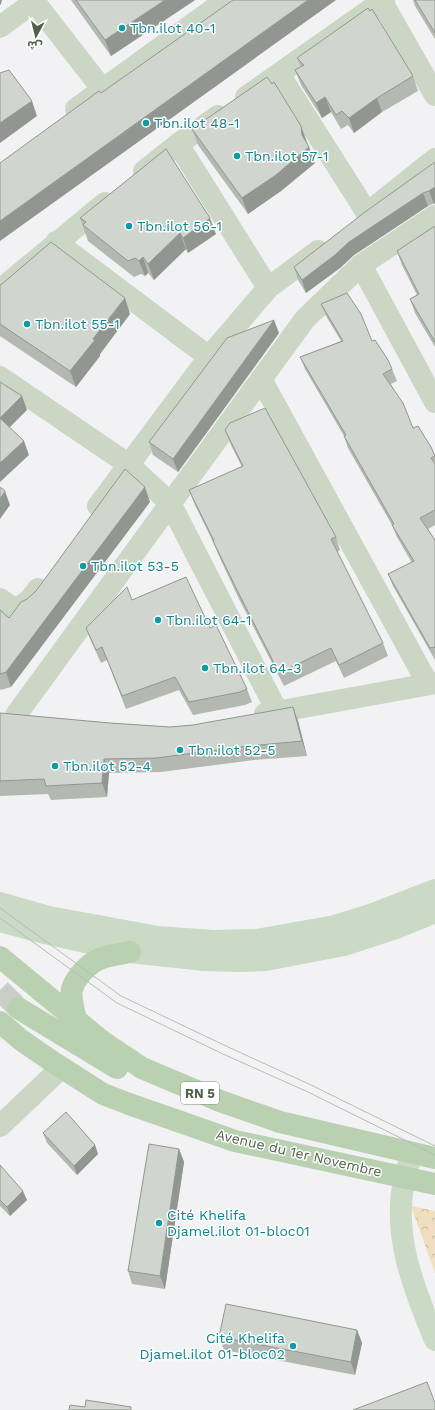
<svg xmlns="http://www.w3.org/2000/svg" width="435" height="1410" viewBox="0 0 435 1410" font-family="'Work Sans','Noto Sans Arabic',sans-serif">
  <defs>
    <pattern id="park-crowns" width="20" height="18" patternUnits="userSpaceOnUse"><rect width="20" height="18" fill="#f1dec1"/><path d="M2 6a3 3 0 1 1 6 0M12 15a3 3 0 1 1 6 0" fill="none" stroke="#c6b79f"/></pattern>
  </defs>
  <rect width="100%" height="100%" fill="#f2f2f4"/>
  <path fill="url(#park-crowns)" d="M411,1206L435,1211V1273Z"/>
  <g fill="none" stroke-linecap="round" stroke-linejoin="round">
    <path stroke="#cacec9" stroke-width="22" stroke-dasharray="22 11" stroke-linecap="butt" d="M0,990L18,1008"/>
    <path stroke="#cbd6c5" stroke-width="22" d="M33,0L103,90
      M382,2L435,95
      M0,27L34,2
      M279,74L367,213
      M246,97L384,0
      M76,109L226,0
      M178,144L268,288
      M144,171L178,144L218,116
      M376,206L435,159
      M56,242L209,357
      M361,265L435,402
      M0,290L105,203
      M0,377L128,464L170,503L277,711
      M261,379L428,684
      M98,506L209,357L268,288L318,251
      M0,599L13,608C25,607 31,599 38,589
      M265,714L435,683
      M16,715L305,319L361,265L435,216
      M0,1126L61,1068"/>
    <path stroke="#cadac4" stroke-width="22" d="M0,903L49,917L158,937L213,941L256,940L335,926L373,914L435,890
      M0,921L45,933L130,952L204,960L239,961L266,960L344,945L396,928L435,912
      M412,1153C410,1161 407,1169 405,1177C391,1234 414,1288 435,1340"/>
    <path stroke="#bad1b1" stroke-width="22" d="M0,957L103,1042L142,1068L220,1101L280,1122L435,1158
      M18,1008L117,1068
      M76,1020C74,1010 70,998 72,989C76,976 90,962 102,958C111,955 121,954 130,952
      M0,1022L21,1040L53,1062L103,1094L129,1104L235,1141L435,1184"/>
    <path stroke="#b5bcb4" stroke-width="1" d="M0,908L121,996L226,1046L311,1085L435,1146
      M0,918L117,1003L223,1054L308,1092L435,1155"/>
  </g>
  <path fill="#b3b8b1" d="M71,0H195L111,56Z
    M413,0H435V39L415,6Z
    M297,58L413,76L418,91L382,112L354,133L348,125L341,129L331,112L322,118L301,85L295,70L301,67Z
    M192,129L307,142L315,163L281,191L248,214L198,145Z
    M435,162V203L428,206L354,255L340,268L306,293L298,280L294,267Z
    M80,218L216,234L188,253L186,249L154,280L148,273L145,276L141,274L134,277L88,241Z
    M435,226V347L415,313L410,299L417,295L402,265L397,251Z
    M0,285L130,314L100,354V356L76,387L0,336Z
    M321,304L372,341L392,369L397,381L391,384L413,428L431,447L435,457V525L428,529L435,540V660L393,586L388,574L412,563L397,537L392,525L348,448L344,436L305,369L300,357L341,341L326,316Z
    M279,333L178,472L153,455L149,442Z
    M225,430L336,537L340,550L337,552L383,643L388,656L344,678L336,661L284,686L239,599L218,554L214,544L194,503L189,490L242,467L230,443Z
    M150,502L11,687L1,690L0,689V610L9,618L27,599Z
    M132,600L210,628L247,689L252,702L245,705L193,715L179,690L126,709L107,660L101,663L91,641L86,628Z
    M293,707L298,721L307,756L254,760L161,772L109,773L107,797L51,800L48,794L0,796V713L110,723L170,727L193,725Z
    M43,1133L95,1145L98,1154L77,1175L47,1143Z
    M179,1149L184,1162L165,1289L132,1284L128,1271Z
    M0,1165L27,1200L10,1216L0,1206Z
    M357,1330L362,1343L355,1375L224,1350L219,1337Z"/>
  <path fill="#929690" d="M0,0H2L1,4L0,5Z
    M165,0H195L111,56L105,40Z
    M308,0H336L0,241V221Z
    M325,97L331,112L322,118L316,103Z
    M377,98L382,112L354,133L349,118Z
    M32,101L37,116L0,143V123Z
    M301,126L307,142L308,148L309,147L315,163L281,191L248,214L242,198L302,135Z
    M435,187V203L434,204L429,191Z
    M423,193L428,206L354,255L340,268L306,293L302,280L349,242Z
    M210,218L216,234L188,253L183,238Z
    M180,233L186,249L154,280L148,264Z
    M143,257L148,273L145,276L139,261Z
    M125,298L130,314L100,354V356L76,387L70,371L93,339Z
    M274,320L279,333L178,472L173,459Z
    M22,396L27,410L5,432L0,418Z
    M24,441L29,455L0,482V463Z
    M145,487L150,502L11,687L6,672Z
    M5,491L10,505L0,519V499Z
    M293,707L298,721L307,756L302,741Z
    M104,759L109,773L107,797L102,783Z
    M95,1145L98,1154L77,1175L74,1166Z
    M179,1149L184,1162L165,1289L160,1276Z
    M23,1191L27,1200L10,1216L7,1207Z
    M357,1330L362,1343L355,1375L351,1362Z"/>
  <path fill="#d0d6ce" stroke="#929690" d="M76,0H165L105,40Z
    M233,0H308L0,221V163L99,91L101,93Z
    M415,0H435V33Z
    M368,8L370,11L372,9L413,76L377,98L349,118L342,111L336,115L325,97L316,103L295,70L304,65L297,58Z
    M9,70L32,101L0,123V73Z
    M267,77L272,84L274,82L301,126L302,135L309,147L276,175L242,198L192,129Z
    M166,149L210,218L183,238L180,233L148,264L143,257L139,261L135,258L128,261L83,225L86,222L80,218Z
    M435,162V187L429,191L423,193L349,242L335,255L302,280L294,267L365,212Z
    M435,226V342L410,299L419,294L397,251Z
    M51,242L125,298L93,339L95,340L70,371L0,324V285L2,284Z
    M347,293L361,314L372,341L375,340L388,360L392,369L383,374L403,403L413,428L418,426L431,447L435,456L431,458L435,464V510L420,518L435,540V647L430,648L388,574L414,561L392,525L394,524L344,436L346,435L300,357L343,341L321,304Z
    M274,320L173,459L149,442L227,338Z
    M0,382L22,396L0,418L24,441L0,463Z
    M265,408L336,537L331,539L383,643L339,665L331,648L279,673L235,586L213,541H214L189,490L243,466L225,430L230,423Z
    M125,469L145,487L6,672L0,674V610L9,618L21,602L27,599L36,591Z
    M0,487L5,491L0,499Z
    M186,577L210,628L216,625L247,689L240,692L189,702L175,677L122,696L102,647L96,650L86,628L127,587L132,600Z
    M293,707L302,741L249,746L156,758L104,759L102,783L46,786L44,779L0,781V713L110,723L170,727L193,725Z
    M66,1112L95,1145L74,1166L43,1133Z
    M149,1144L179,1149L160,1276L128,1271Z
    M0,1165L23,1191L7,1207L0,1200Z
    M226,1304L357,1330L351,1362L219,1337Z
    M427,1382L435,1403V1410H353Z
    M86,1400L131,1407V1410H69L70,1405L85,1407Z"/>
  <g fill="#0f9aa8" stroke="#fff" stroke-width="1.5">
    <circle cx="122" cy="28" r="4"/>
    <circle cx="146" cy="123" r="4"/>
    <circle cx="237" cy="156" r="4"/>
    <circle cx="129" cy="226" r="4"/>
    <circle cx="27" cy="324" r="4"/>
    <circle cx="83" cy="566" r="4"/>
    <circle cx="158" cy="620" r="4"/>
    <circle cx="205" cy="668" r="4"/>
    <circle cx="180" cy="750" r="4"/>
    <circle cx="55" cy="766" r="4"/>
    <circle cx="159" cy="1223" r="4"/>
    <circle cx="293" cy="1346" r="4"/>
  </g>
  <g text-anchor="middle" stroke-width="3" stroke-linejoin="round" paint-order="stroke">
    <rect fill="#fff" stroke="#849080" stroke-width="1" x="181" y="1082" width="38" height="22" rx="3"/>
    <g font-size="13" font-weight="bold" fill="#506049">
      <text x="200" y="1098">RN 5</text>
    </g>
    <g font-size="14" fill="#0d838f" stroke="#fff" text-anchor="start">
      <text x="130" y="33">Tbn.ilot 40-1</text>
      <text x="154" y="128">Tbn.ilot 48-1</text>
      <text x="245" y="161">Tbn.ilot 57-1</text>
      <text x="137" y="231">Tbn.ilot 56-1</text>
      <text x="35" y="329">Tbn.ilot 55-1</text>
      <text x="91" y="571">Tbn.ilot 53-5</text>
      <text x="166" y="625">Tbn.ilot 64-1</text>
      <text x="213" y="673">Tbn.ilot 64-3</text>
      <text x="188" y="755">Tbn.ilot 52-5</text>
      <text x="63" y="771">Tbn.ilot 52-4</text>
      <text x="167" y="1220">Cité Khelifa<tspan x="167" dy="16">Djamel.ilot 01-bloc01</tspan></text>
      <text x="285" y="1343" text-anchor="end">Cité Khelifa<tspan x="285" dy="16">Djamel.ilot 01-bloc02</tspan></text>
    </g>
    <g font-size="14" fill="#506049" stroke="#fff">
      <text transform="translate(299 1153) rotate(13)" y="5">Avenue du 1er Novembre</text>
    </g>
  </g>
  <g transform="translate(36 36) rotate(187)" stroke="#ffffff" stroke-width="3" paint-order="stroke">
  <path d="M0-3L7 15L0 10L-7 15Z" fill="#506049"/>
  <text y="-6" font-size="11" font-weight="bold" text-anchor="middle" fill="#506049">ش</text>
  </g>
</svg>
